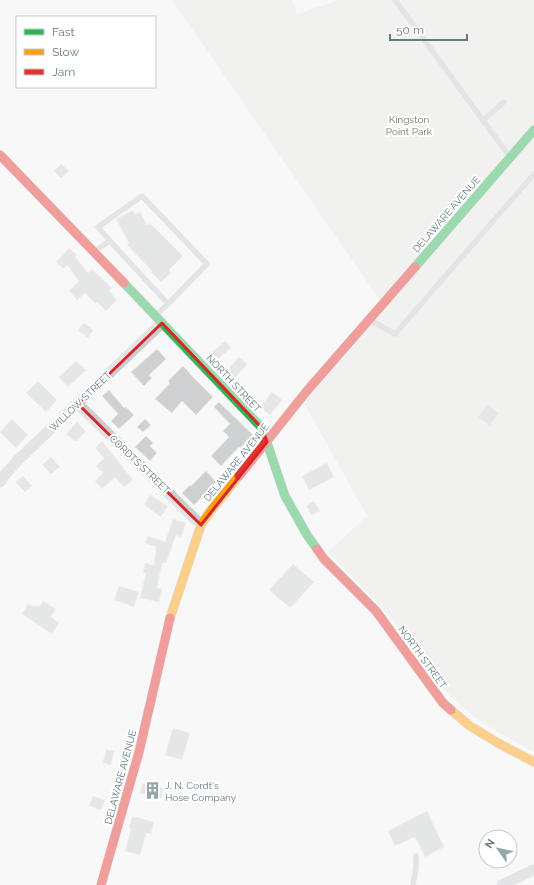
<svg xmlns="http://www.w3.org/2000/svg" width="534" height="885" viewBox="0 0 534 885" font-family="Raleway,sans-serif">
  <rect width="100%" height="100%" fill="#f8f8f8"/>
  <path fill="#e8eae5" d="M172,0H292L297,14L339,0H534V752L492,729L464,709L443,689L409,639L374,599L328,552L367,516L304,403L386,309Z"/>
  <path fill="#ced0d1" stroke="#e8e8e8" d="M61,164L69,171L61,178L54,171Z
    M133,210L135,214L140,212L147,225L150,223L183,256L169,270L171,273L161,282L151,272L152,271L127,245L129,243L116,219Z
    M69,248L77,255L75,256L88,273L92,269L112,288L109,291L117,300L106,311L97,302L96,304L85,293L77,300L69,291L79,281L67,265L63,269L56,262Z
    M84,323L93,330L88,338L78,330Z
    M225,341L231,348L215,361L209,355Z
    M157,349L166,359L149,375L152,378L144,386L131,372Z
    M239,357L247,364L234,379L226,372Z
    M76,361L86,370L68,387L59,377Z
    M183,366L189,372V373L213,397L196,415L182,401L172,413L155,399L170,383L168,381Z
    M38,381L57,400L46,412L26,393Z
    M109,390L124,408L126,407L134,415L119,429L111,421L118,414L102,396Z
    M272,392L282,400L270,415L260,407Z
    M219,402L253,435L240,448L239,447L221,466L211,456L229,437L223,431L230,424L214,407Z
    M487,404L499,413L490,426L478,417Z
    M12,419L28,435L16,448L0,432Z
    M145,419L151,425L143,432L137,427Z
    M77,422L86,431L76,442L66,434Z
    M146,436L153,443L150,446L157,453L150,461L135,447Z
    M102,441L133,480L124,487L115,477L102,489L95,481L103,473L96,466L104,458L95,448Z
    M51,457L60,467L51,474L42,465Z
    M327,463L334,477L309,490L302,476Z
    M206,471L216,482L194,505L182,493L190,485L191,486Z
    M23,476L32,486L25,492L15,482Z
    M150,495L168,506L161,517L144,505Z
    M314,501L320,511L312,515L306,506Z
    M173,519L186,523L181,537L176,535L166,563H162L157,588L162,589L159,602L140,598L146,573H143L145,563L154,565L156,547L145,543L148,536L165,542Z
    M293,564L314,582L290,608L269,590Z
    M119,586L139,592L134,607L114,600Z
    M43,601L56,609L51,617L59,623L52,634L22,614L28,604L32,606H40Z
    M173,728L190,733L182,760L165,755Z
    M106,749L114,751L111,765L103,763Z
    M143,783L163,788L161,798L140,793Z
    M93,796L105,800L101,810L89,806Z
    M427,811L444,847L425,857L415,837L395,846L388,831Z
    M132,816L154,822L151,834L146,833L140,855L125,851L131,829L129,828Z"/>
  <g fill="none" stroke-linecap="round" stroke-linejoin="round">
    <defs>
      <path id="fast" d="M415,267L534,130
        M124,283L262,428L285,496L307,535L317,549"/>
      <path id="slow" d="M170,618L201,525L213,508L239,476
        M451,710L470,726L498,743L534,762"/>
      <path id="jam" d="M0,155L124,283
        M239,476L306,392L415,267
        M317,549L324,559L376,611L443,703L451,710
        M101,885L139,752L170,618"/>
    </defs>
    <use href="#fast" stroke="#d4d5d6" stroke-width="10"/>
    <use href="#slow" stroke="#d4d5d6" stroke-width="10"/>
    <use href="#jam" stroke="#d4d5d6" stroke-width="10"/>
    <path stroke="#cbcdce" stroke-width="5.5" d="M395,0L509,156
      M483,120L504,102
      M110,241L98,227L142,196L207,264L168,304
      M96,250L110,241L168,304L157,314
      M370,320L395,334L534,174
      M413,885L416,868V856"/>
    <path stroke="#cbcdce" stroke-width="11" d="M78,404L201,525
      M0,482L4,476L17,461L162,323
      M502,885L533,870"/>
    <use href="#fast" stroke="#30b455" stroke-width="9"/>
    <use href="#slow" stroke="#ff9f0a" stroke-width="9"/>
    <use href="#jam" stroke="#e5322d" stroke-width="9"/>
  </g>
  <path d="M0 0H534V885H0ZM162,323L262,428L267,442L201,525L78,404Z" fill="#f8f8f8" fill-opacity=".55" fill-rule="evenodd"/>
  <path fill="none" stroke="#d62828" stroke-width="3" stroke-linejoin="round" d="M162,323L262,428L267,442L201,525L78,404Z"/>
  <defs>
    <symbol id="building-bare" viewBox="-9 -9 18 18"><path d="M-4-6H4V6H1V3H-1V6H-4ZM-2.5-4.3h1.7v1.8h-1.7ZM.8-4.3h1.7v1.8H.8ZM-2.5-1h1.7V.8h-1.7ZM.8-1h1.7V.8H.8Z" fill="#97a6ab" stroke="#fff" stroke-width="2.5" paint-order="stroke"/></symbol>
  </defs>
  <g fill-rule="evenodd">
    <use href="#building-bare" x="140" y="778" width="25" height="25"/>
  </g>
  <g text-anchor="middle" stroke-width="4" stroke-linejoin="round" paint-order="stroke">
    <g font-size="10" fill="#6b7a62" stroke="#fff">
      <text x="409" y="123">Kingston<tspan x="409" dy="12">Point Park</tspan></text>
    </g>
    <g font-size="10" fill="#637a82" stroke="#fff">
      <text transform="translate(446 214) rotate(-49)" y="4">DELAWARE AVENUE</text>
      <text transform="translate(234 383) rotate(47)" y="4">NORTH STREET</text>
      <text transform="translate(80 401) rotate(-44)" y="4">WILLOW STREET</text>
      <text transform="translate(236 462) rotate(-51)" y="4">DELAWARE AVENUE</text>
      <text transform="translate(140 464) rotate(44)" y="4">CORDTS STREET</text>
      <text transform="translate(423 657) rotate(54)" y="4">NORTH STREET</text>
      <text transform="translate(120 777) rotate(-75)" y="4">DELAWARE AVENUE</text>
    </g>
    <g font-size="10" fill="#637a82" stroke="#fff" text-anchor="start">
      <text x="165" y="789">J. N. Cordt's<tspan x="165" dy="12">Hose Company</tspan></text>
    </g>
  </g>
  <rect x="16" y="16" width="140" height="72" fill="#ffffff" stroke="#c1cacd"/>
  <rect x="24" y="29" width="20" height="6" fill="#30b455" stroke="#c1cacd"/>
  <text x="52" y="36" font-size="12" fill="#637a82">Fast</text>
  <rect x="24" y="49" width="20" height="6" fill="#ff9f0a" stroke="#c1cacd"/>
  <text x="52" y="56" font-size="12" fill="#637a82">Slow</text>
  <rect x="24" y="69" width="20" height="6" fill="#e5322d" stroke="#c1cacd"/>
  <text x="52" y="76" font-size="12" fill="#637a82">Jam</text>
  <g transform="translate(498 849) rotate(303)"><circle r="19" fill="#ffffff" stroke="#c1cacd"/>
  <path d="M0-3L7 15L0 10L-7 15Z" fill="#97a6ab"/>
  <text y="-6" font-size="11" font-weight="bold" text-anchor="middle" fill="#637a82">N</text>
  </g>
  <path d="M390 34v6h77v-6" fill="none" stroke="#637a82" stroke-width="2"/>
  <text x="396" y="34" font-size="12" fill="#637a82" stroke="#ffffff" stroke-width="3" paint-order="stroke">50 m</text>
</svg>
